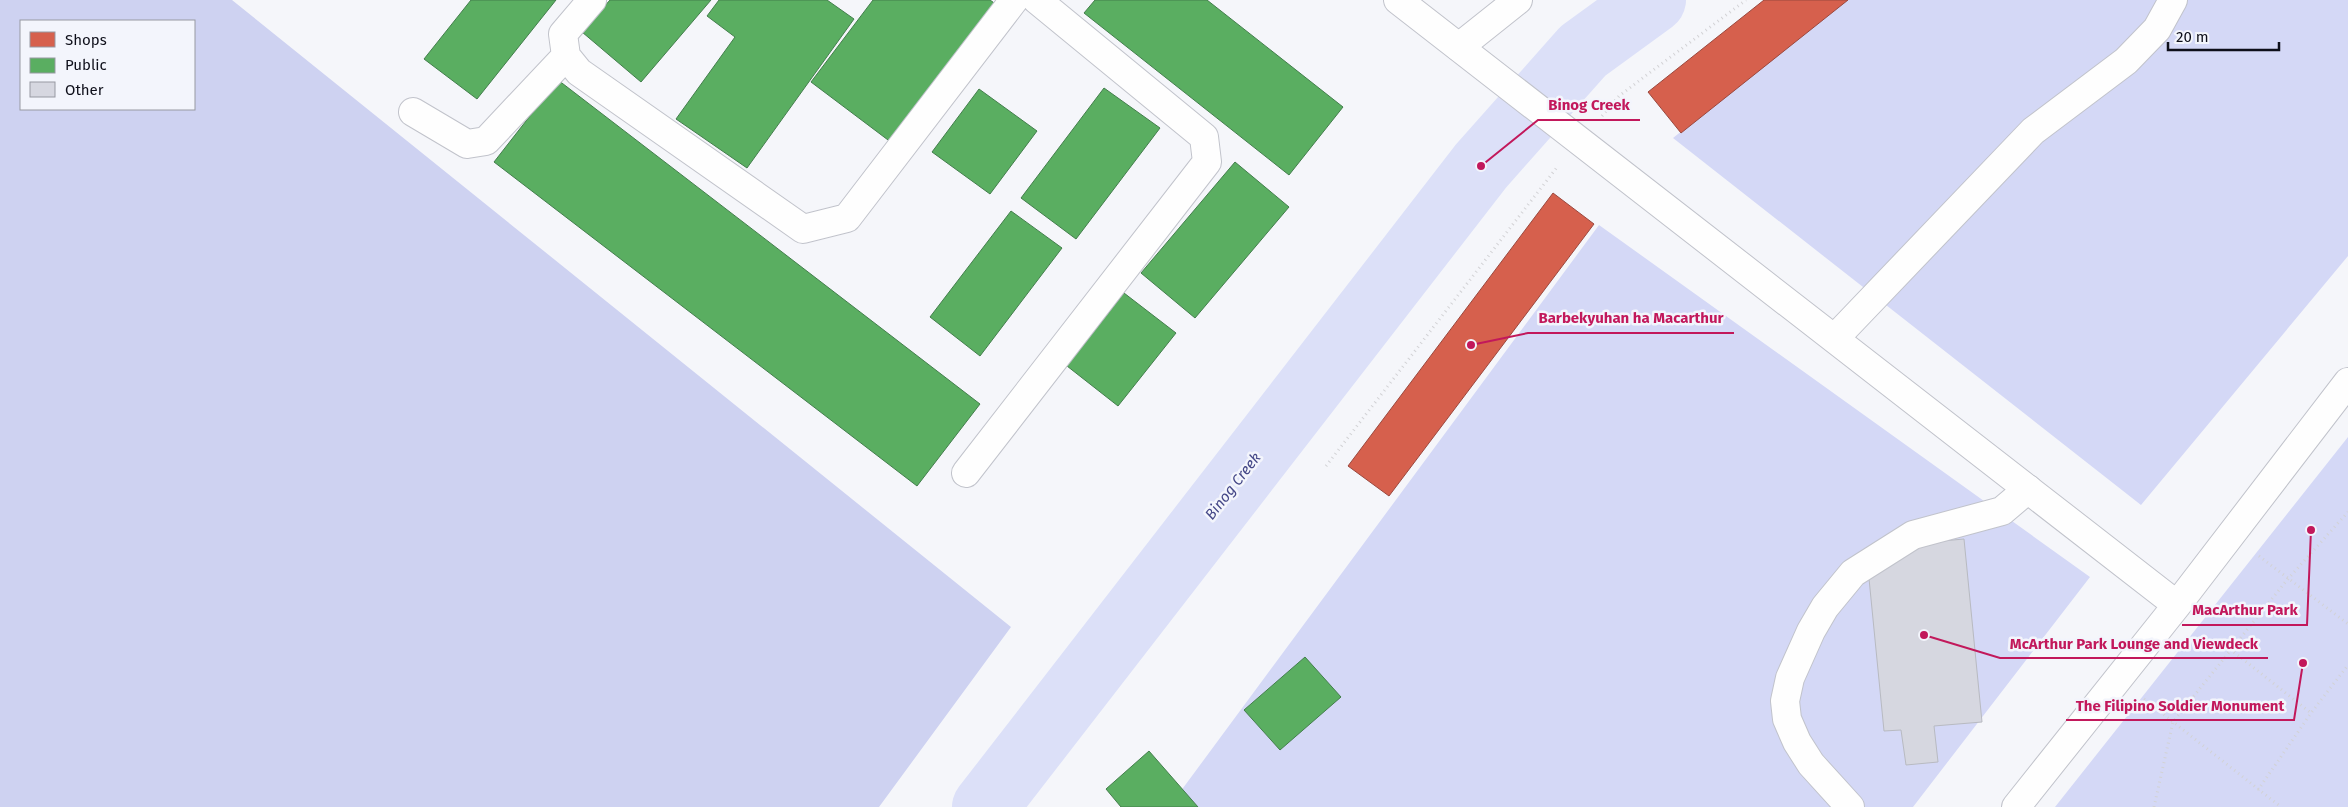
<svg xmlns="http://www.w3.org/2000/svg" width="2348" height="807" viewBox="0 0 2348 807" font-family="'Fira Sans',sans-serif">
  <rect width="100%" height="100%" fill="#f5f6fa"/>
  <path fill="#d4d8f6" d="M1846,0H2348V256L2141,505L1673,138Z
    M1599,225L2090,577L1913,807H1169Z
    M2348,437V807H2055Z"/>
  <path fill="#ced2f1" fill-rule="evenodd" d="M0,0H232L1011,627L879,807H0ZM21,21H194V109H21Z"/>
  <path fill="#d6604d" stroke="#9a483e" d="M1764,0H1848L1681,133L1648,92Z
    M1553,193L1594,224L1389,496L1348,466Z"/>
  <path fill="#5aae61" stroke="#437e4c" d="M471,0H556L477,99L424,59Z
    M610,0H711L641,82L582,32Z
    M719,0H827L854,19L747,168L676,119L735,37L707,16Z
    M873,0H990L997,5L892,143L811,82Z
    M1095,0H1207L1343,107L1289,175L1084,13Z
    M558,80L980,404L917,486L494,162Z
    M1104,88L1160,128L1076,239L1021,198Z
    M979,89L1037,131L990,194L932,152Z
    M1235,162L1289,207L1195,318L1141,273Z
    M1011,211L1062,248L980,356L930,317Z
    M1124,293L1176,333L1118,406L1067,366Z
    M1305,657L1341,697L1280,750L1244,710Z
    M1149,751L1198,807H1121L1106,789Z"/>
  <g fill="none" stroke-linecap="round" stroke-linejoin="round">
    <path stroke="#dce0f8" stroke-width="66" d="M985,807L1481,166L1583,51L1653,0"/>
  </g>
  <path fill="#d6d7e0" stroke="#b8bac1" d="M1964,539L1982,722L1934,726L1938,762L1906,765L1901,730L1884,731L1866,548Z"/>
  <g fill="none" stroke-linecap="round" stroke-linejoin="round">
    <defs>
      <path id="minor" d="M592,0L563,34L566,56L579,72L803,229L847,218L1014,0
        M1459,47L1518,0
        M413,112L467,144L486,141L566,56
        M1835,338L2033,131L2126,61L2157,29L2173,0
        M966,473L1207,162L1204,137L1037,0
        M1850,807L1811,764L1797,742L1787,719L1785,701L1790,678L1811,631L1825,607L1853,573L1913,535L2002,511L2028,489"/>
      <path id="major" d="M1398,0L2177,605
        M2016,807L2177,605L2348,382"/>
    </defs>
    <use href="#minor" stroke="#c1c3cb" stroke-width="30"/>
    <use href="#major" stroke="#c1c3cb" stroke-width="30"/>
    <path stroke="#d2d2d5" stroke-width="3" stroke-dasharray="1 4" stroke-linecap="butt" d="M1602,116L1619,96L1746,0
      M1326,466L1558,166
      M2259,556L2348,624
      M2230,649L2311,713
      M2144,699L2281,807
      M2258,790L2311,713L2348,665
      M2154,807L2173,722L2287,580L2348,512"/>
    <use href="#minor" stroke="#fefefe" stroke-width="28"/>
    <use href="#major" stroke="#fefefe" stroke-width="28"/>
  </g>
  <g text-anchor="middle" stroke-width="5" stroke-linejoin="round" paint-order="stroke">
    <g font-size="15" font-style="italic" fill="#444787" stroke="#f3f5fc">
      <text transform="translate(1233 486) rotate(-52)" y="5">Binog Creek</text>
    </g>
  </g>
  <path fill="none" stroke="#c2185b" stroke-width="2" d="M1481 166L1538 120H1640M1471 345L1528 333H1734M2311 530L2307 625H2182M1924 635L2000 658H2268M2303 663L2294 720H2066"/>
  <g fill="#c2185b" stroke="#f3f5fc" stroke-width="2">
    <circle cx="1481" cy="166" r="5"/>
    <circle cx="1471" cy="345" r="5"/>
    <circle cx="2311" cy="530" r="5"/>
    <circle cx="1924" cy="635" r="5"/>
    <circle cx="2303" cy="663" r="5"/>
  </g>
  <g font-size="15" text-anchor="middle" font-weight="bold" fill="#c2185b" stroke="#f3f5fc" stroke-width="5" stroke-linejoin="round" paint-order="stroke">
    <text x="1589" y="110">Binog Creek</text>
    <text x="1631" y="323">Barbekyuhan ha Macarthur</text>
    <text x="2245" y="615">MacArthur Park</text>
    <text x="2134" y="649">McArthur Park Lounge and Viewdeck</text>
    <text x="2180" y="711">The Filipino Soldier Monument</text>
  </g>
  <rect x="20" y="20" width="175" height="90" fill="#f3f5fc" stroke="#9799a2"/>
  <rect x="30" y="32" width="25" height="15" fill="#d6604d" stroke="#9799a2"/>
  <text x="65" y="45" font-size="15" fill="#0e0f1a">Shops</text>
  <rect x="30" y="58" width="25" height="15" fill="#5aae61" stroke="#9799a2"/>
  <text x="65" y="70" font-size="15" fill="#0e0f1a">Public</text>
  <rect x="30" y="82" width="25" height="15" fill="#d6d7e0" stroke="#9799a2"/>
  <text x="65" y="95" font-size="15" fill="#0e0f1a">Other</text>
  <path d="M2168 42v8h111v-8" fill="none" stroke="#0e0f1a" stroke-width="2.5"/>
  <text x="2176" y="42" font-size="15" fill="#0e0f1a" stroke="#f3f5fc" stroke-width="4" paint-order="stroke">20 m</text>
</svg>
